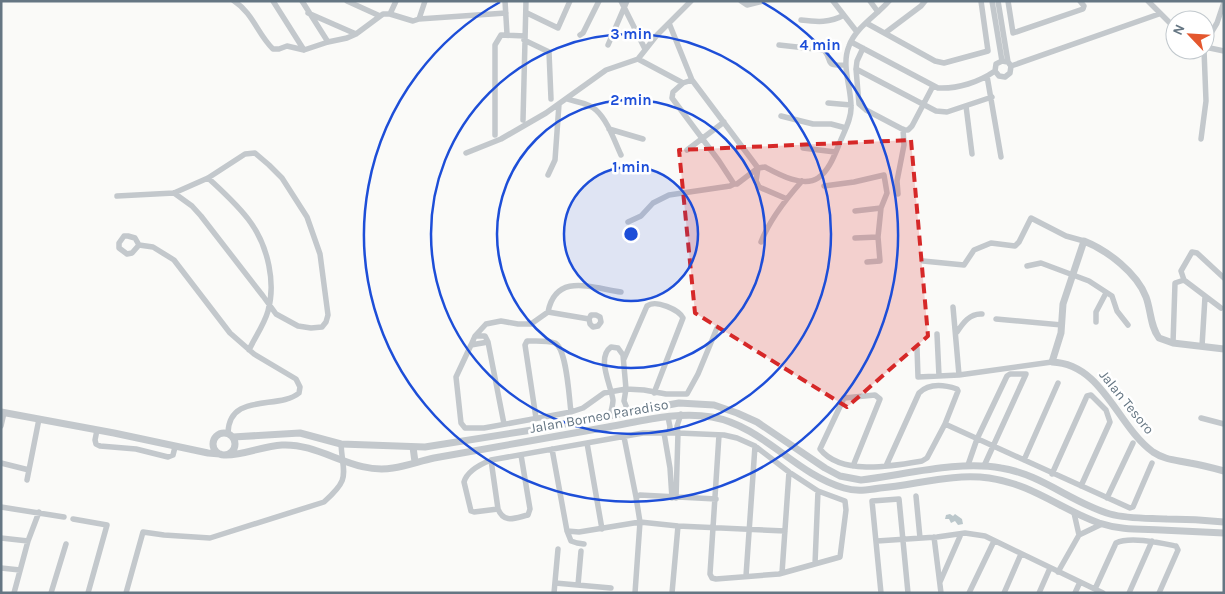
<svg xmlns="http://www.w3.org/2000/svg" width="1225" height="594" viewBox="0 0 1225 594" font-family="Karla,sans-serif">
  <rect width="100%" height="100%" fill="#fafaf8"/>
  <path fill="#bbc7cb" d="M950,514L953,516L955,514L962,519L963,524L958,525L955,521L951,523L949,519H945L946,515Z"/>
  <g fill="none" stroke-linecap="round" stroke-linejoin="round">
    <path stroke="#c3c8cc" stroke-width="5.5" d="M234,1C253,13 258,35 273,49H279L287,46L304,50L328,42L347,38L356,34L383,14H390L413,21L419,19L425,1
      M273,1L304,50
      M302,1L328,42
      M347,1L380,16
      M505,1L507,34
      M621,1L645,49
      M741,1L747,5L763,1
      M833,1L857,32
      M870,1L878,12
      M992,1L1002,61
      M998,1L1008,62
      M1008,1L1013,33L1083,9L1084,6L1080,1
      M1148,1L1175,28
      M308,13L356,34
      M527,13L558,28L570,1
      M390,14L396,1
      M419,19L506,13
      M801,20C817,22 830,23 844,15
      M669,23L692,80
      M868,24L935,61L944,63L988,51L981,1
      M885,33L921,6L925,1
      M580,35L583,33L599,1
      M524,40L549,52L551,99
      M853,43L938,88C958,89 979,82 995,71L996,64L1002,61L1008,62L1011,66L1010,73L1005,77L999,76L995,71
      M1205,43L1217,23L1224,2
      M608,45L627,1
      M779,45L824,50C834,62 823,66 846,65
      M1205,47L1224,51
      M863,48L857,61L856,69L859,104L866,110L904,130H908L912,126L933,86
      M638,59L683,83L692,80L758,168L765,167C778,174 803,188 818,178C829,171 835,154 840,142C844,132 852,118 851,106C851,86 841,66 849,46C856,27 876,16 889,1
      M1011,66L1159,14
      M856,69L936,111L947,112L992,97
      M987,76L1001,157
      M683,83L673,92L672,98L719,161L734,184H737L758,168
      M567,99C576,102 589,103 596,110C608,121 614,140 621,155
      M828,103L851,105
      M966,106L972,154
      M781,116L813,124H831L846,128
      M523,120L526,1
      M609,129L643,139
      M495,135V45L501,35L525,36
      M1201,139L1206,101L1204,50
      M803,148L835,152
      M687,150L724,122
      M466,153L501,139L546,113L606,70L638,59L657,35L691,1
      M758,168L756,181L759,187L787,199
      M548,175L555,160L559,104
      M208,178C223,192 239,206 251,223C268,247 276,283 268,311C264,325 255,337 249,350
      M824,186L854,182L884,175L887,193L881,208L878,237L880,261L867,262
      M898,194L897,181L904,145L903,129
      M117,196L174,193L208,178L245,154L255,153L269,165L282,178L307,217L320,254L328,315L326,322L322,327L311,328L298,326L276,314L263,296L201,216L192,206L174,193
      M855,211L881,208
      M628,222L641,216L653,203L669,195L730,186L734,184
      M855,238L878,237
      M761,242C770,219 785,200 802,181
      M139,245L135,238L128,236H124L119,243V248L127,254L132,253L139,245L153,247L174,260L230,333L254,354L296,379L300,387L299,393C279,410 229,392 228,433
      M923,261L964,265L974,250L991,243L1015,246L1019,242L1031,218L1066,236L1084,241
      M1027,266L1041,263L1089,281L1112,296L1117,311L1128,325
      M1184,280L1181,271L1192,252L1197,253L1224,278
      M953,307L959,375L1052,362
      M548,312C556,272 592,288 621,292
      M996,319L1062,325
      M1096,322V312L1106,293
      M957,332C963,323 970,313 982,314
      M937,334L939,376
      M475,336L486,324L501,321L518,324H531L548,312L589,319L590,324L593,327L598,326L601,322L600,317L596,315H591L589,319
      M488,342L471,345L456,377L461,423L465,428H484L571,412L583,408L604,393L626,389L623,355L618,348L611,347C596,358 611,385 613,400C613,405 611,411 610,416
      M1173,343L1175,283L1184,280L1221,308
      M471,345L475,336H485L488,342L504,424
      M1202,346L1205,297
      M917,348L918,377L959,375
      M624,359L647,306C656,299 679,310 683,318L654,393
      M629,413L624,401L626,389L644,390L666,394H687L698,374L717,328
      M681,414L677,426L678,433L724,435L737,438L755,446L789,472L818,491L845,501L846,510L840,557L779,574L716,579L712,578L710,574L719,435
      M668,417L670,427L669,433
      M536,418L525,345L527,341C535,341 547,340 555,343C567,349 569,398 571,412
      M1201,418L1224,424
      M945,424L1130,508L1133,507L1152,463
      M1,426L4,413
      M97,430L95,440L96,444L100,446L136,449L168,457L173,455L175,447
      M664,433L670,468L672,498
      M624,437L636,497
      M587,443L602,529
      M552,449L567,531L579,532L640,522L678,526L785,531
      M521,455L530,509L528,515C515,518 504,524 498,509L474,512L471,511L464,482C467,471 481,464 491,460L643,433H678L676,498
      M491,460L498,509
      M1024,460L1058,383
      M1,463L29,470
      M968,465L977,439L1007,376L1010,374H1026L984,466
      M853,466L880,399L875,395L844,398L820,449C841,476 893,466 922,461L927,458L945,424L958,391L957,389C945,385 929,383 919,393L886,466
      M1052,474L1087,396L1091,395L1106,410L1110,422L1081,486
      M27,480L39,419
      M916,496L920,538
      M1107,498L1133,443
      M1,507L64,517
      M1074,513L1079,535
      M73,519L107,525L88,593
      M567,531L571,541L577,543L584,544
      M934,537L941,593
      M1,538L28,541
      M877,541L937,537L965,533L985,536L1103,593
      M815,564L818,491
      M1,568L20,570
      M1058,572L1079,535L1102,524
      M782,573L789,472
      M746,576L755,446
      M940,582L961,534
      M555,583L611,588
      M578,585L581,551
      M1095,589L1116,543C1130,536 1161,543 1176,546L1178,550L1159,593
      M14,593L28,541L39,512
      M51,593L66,544
      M126,593L143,532L164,535L210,538L324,502C351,478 343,476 341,444
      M554,593L558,549
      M635,593L640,522L636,497L640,495L716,499
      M672,593L678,526
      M881,593L872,501L899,499L908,593
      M969,593L994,541
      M1004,593L1021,554
      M1039,593L1050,568
      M1075,593L1080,582
      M1129,593L1152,541"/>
    <path stroke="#c3c8cc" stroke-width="7" d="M1224,349L1173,343L1159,338C1150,326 1151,310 1146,297C1137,273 1107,250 1084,241L1063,304L1061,333L1052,362C1103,364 1117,426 1153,452C1165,460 1176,460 1190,463C1202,465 1213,468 1224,471
      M1,412L114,433L208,453L220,454
      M213 444a11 11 0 1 1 22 0a11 11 0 1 1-22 0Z
      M233,437L300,433L341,444L425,447L532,430L679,403L714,405L737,413L757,422L825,468L840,476L861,480C904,475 959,460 1001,468C1041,474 1072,503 1110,514C1128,519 1147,518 1167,519C1186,519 1205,520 1224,522
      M413,447L415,462
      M226,455C245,455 263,446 282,445C321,443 353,475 393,468C407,466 420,461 434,458C492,448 550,437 608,427C642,421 677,411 712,417C763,426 795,474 844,488C856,492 868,490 880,488C916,485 952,473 989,478C1032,484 1060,509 1099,523C1120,530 1140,529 1161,530C1182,531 1203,532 1224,533"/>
  </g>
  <path fill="#d62828" fill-opacity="0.2" stroke="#d62828" stroke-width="4" stroke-dasharray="10 6" stroke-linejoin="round" d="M911,140L928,336L847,407L695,313L679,150Z"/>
  <circle cx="631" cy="234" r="67" fill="#1d4ed8" fill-opacity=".12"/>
  <g fill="none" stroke="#1d4ed8" stroke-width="2.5">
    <circle cx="631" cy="234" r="67"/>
    <circle cx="631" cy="234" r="134"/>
    <circle cx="631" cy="234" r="200"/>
    <path d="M762 2A267 267 0 1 1 500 2"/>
  </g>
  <g text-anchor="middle" stroke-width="5" stroke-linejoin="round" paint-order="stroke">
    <g font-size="14" fill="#657683" stroke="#fff">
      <text transform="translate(1127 402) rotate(51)" y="5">Jalan Tesoro</text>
      <text transform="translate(599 416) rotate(-10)" y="5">Jalan Borneo Paradiso</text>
    </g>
  </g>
  <circle cx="631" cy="234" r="8" fill="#1d4ed8" stroke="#fff" stroke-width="2.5"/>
  <g font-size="15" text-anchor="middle" font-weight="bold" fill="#1d4ed8" stroke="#fff" stroke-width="5" stroke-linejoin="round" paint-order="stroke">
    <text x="631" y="39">3 min</text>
    <text x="820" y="50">4 min</text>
    <text x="631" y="105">2 min</text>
    <text x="631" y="172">1 min</text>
  </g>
  <rect width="1225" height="594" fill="none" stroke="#657683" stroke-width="5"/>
  <g transform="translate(1190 35) rotate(295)"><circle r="24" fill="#ffffff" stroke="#c1c8cd"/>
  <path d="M0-4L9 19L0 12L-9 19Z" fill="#e4572e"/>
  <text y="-8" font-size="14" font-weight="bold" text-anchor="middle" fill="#657683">N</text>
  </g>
</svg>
